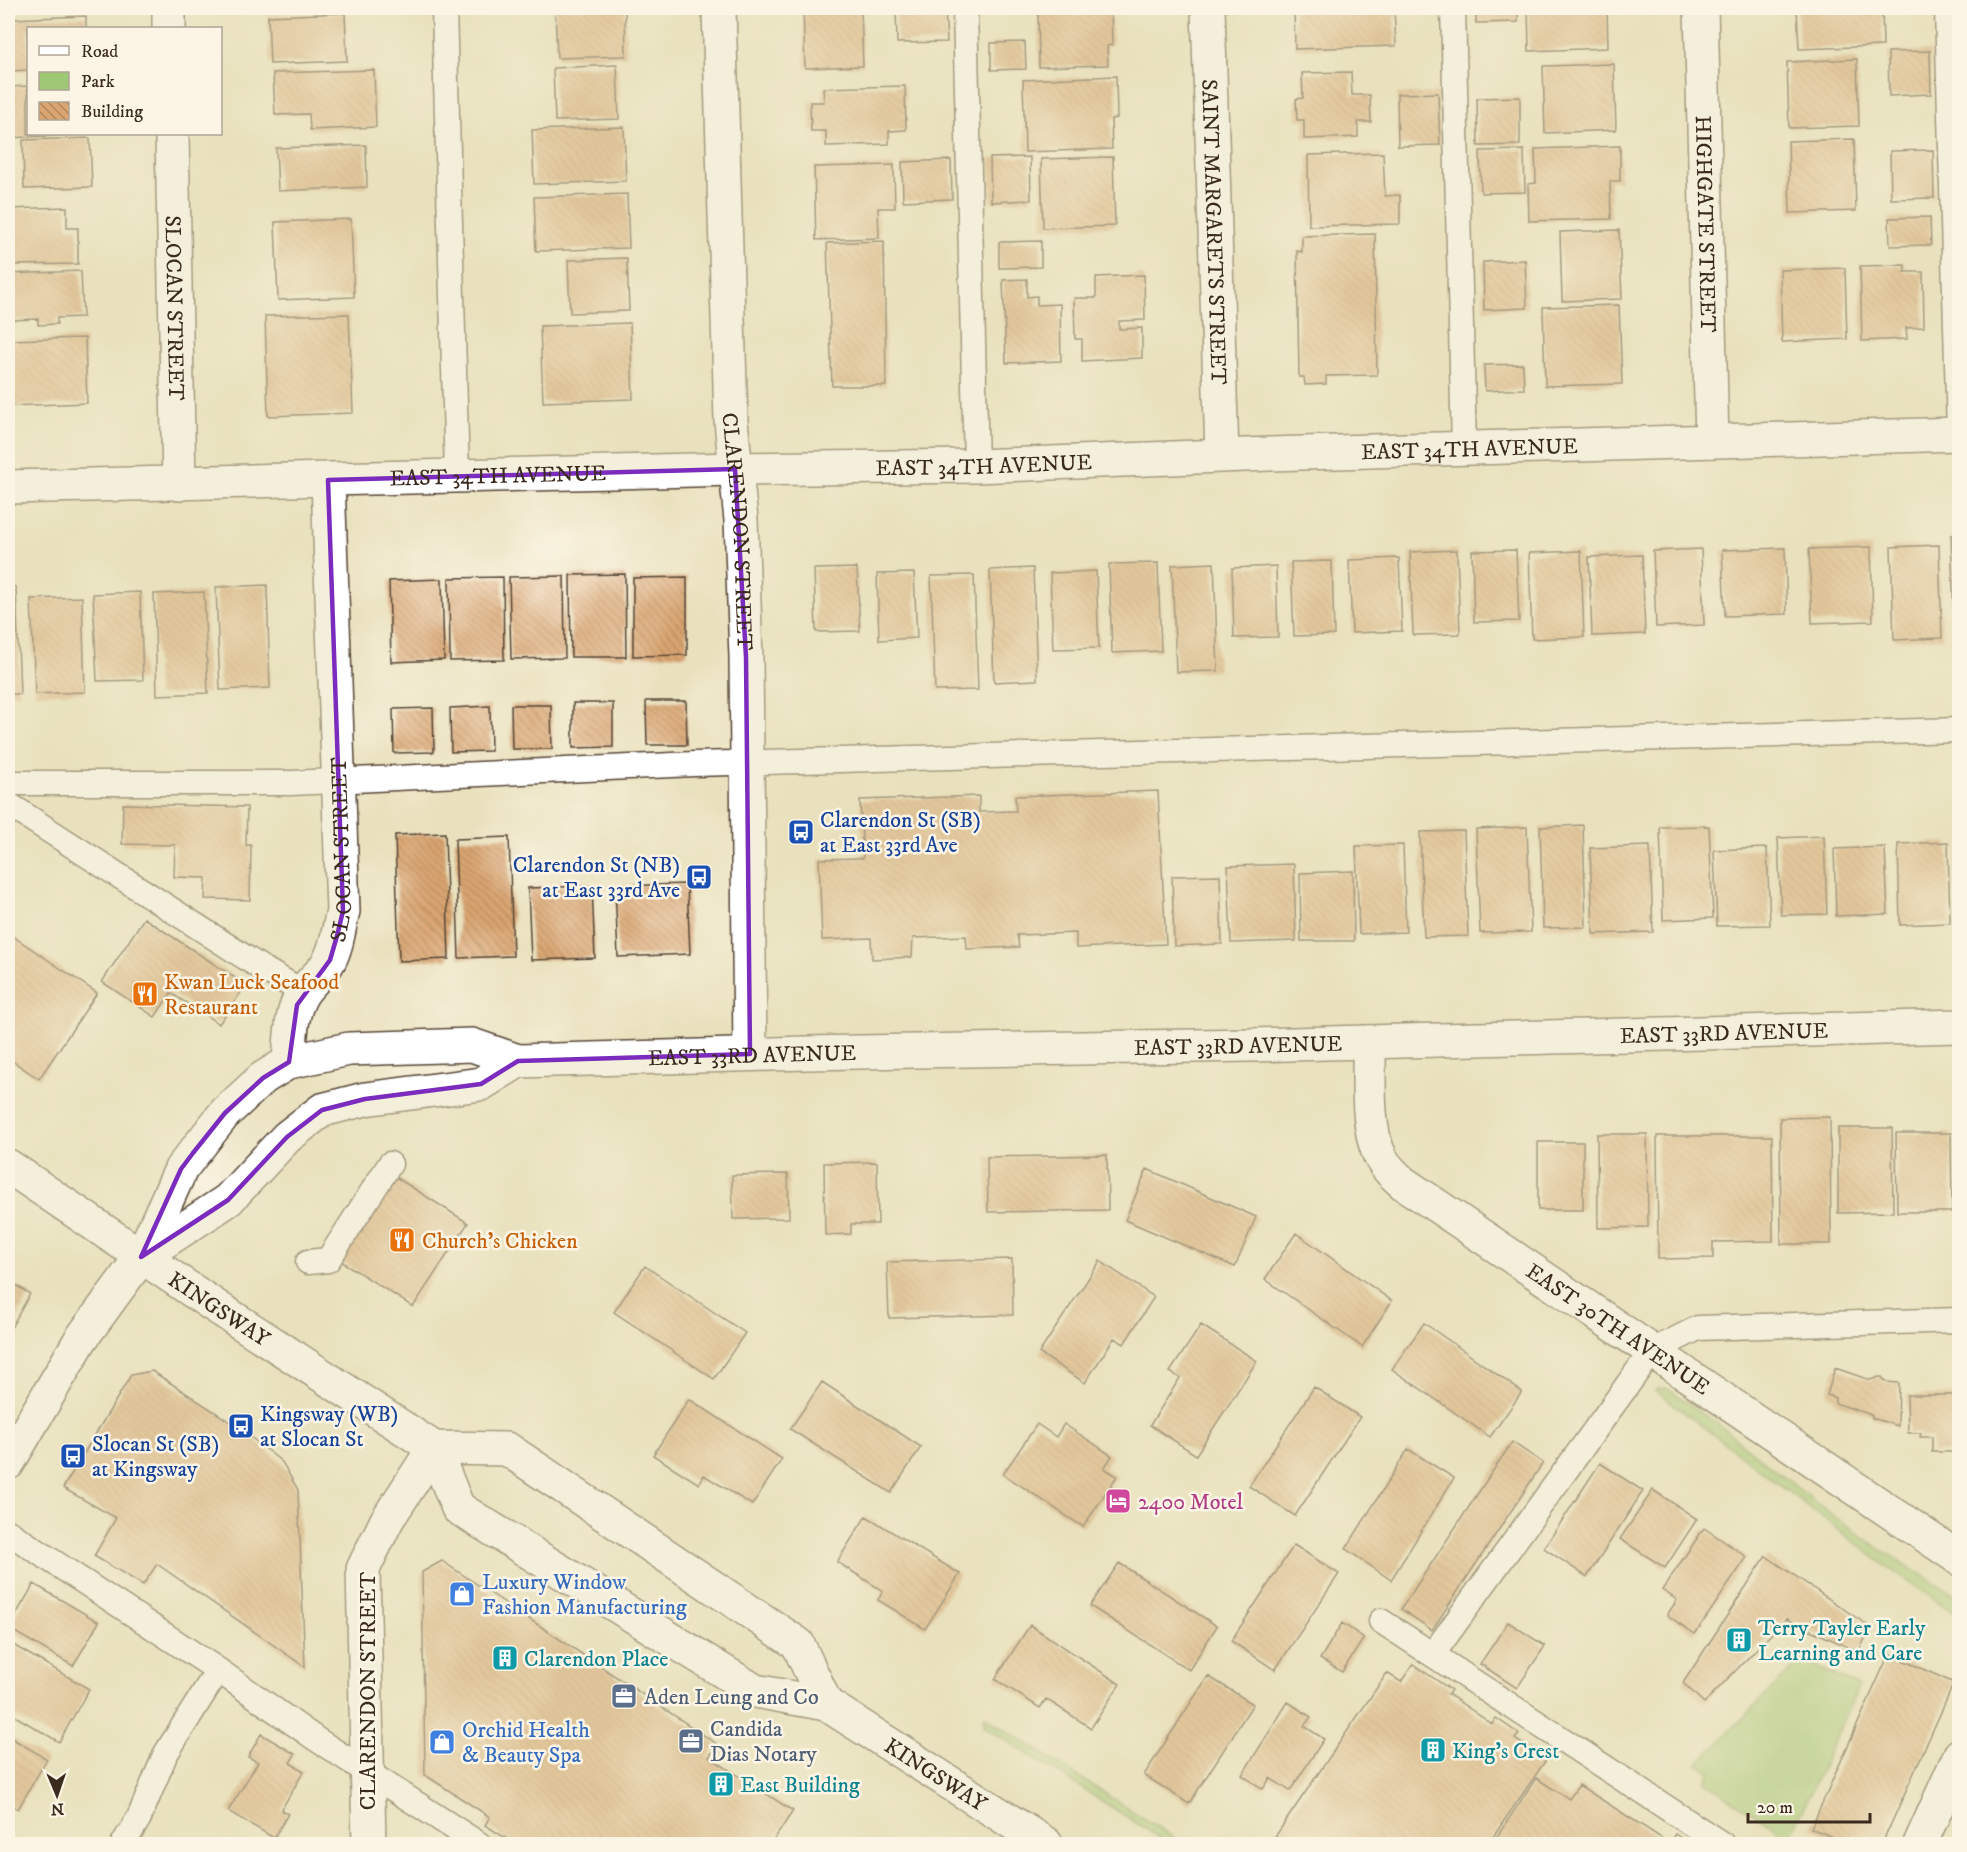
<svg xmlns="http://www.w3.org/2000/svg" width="1967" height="1852" viewBox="0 0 1967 1852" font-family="'IM FELL DW Pica',serif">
  <defs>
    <pattern id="building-back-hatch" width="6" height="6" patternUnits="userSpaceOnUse" patternTransform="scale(1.5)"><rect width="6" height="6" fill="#daa571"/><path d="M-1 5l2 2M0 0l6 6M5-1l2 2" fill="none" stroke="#b2875c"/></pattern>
  </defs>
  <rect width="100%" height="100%" fill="#fcf5e5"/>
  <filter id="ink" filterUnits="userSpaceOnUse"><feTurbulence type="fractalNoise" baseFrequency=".0167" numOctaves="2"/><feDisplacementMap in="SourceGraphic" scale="12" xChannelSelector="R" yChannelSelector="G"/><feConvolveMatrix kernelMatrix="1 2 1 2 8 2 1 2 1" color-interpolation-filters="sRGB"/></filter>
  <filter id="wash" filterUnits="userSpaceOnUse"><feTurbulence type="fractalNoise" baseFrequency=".008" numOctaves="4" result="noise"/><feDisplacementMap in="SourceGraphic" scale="24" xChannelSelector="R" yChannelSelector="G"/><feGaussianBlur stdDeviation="1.35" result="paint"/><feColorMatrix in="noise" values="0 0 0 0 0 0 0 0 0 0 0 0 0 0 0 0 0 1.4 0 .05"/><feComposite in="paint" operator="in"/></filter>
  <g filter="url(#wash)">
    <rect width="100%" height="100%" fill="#e9e1bd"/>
    <path fill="#9fc874" stroke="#6d7949" stroke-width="1.5" d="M1662,1388L1668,1389L1718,1424L1815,1502L1880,1549L1959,1598V1616L1891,1570L1655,1390Z
      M1801,1660L1859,1686L1790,1838L1705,1782L1710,1771L1697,1764Z
      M984,1716L1184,1844H1169L984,1726Z"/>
    <g id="blocks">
      <path fill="url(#building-back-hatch)" d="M555,8H625L626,56L557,58Z
        M803,8H861L863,66L805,68Z
        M896,8H945L947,42L897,43Z
        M1038,8H1111L1112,45L1107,46L1108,65L1039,67Z
        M1294,8H1394L1396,46L1295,49Z
        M1476,8H1518V22L1476,23Z
        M1528,8H1607L1608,48L1529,51Z
        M1797,8H1882L1883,46L1799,49Z
        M345,13L347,61L270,64L268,16Z
        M86,16V28H28V70L13,71L11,19Z
        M1025,42L1026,69L991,70V43Z
        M1930,51L1931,94L1889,96L1888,52Z
        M1857,59L1859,126L1789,128L1787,62Z
        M1614,64L1616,130L1545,133L1543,66Z
        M617,65L619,119L555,121L553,68Z
        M374,70L376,127L310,130L309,114L275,115L273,73Z
        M1351,72L1352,95H1370L1371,122H1358V137L1304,139V120H1297L1296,99L1303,98L1302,73Z
        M1116,76L1117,118L1111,119L1112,149L1025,152L1023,80Z
        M28,86V134H69V135L8,138V87Z
        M905,86L906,130L889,131V144L826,146V131H811L810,102H824L823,88Z
        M1438,93L1440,145L1398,146L1397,94Z
        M1520,97V145L1478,146L1477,98Z
        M624,127L626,181L534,184L532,130Z
        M90,138L92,187L24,189L23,140Z
        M1854,139L1856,211L1790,213L1788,141Z
        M366,145L367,187L278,191L276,148Z
        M1620,146V181H1610L1611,219L1529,221L1528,184L1536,183L1535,149Z
        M1524,150L1525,192L1481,193L1480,151Z
        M1933,150L1934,198L1891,199L1890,151Z
        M1383,153L1385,196L1400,195V224L1309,226L1308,155Z
        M1030,157L1031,200L991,202L990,158Z
        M1113,157L1115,226L1043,228L1041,159Z
        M951,160L952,199L903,201L902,162Z
        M894,165L895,208H878L879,238L816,240L814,167Z
        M627,194L629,248L536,251L534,197Z
        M67,207V228H78V264L8,265V209Z
        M1930,217L1931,245L1890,246L1889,218Z
        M351,219L354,297L278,300L275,222Z
        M1619,230L1622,299L1562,301L1560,232Z
        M1375,234L1377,375L1326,376V384L1305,385L1304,377H1299L1297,251L1302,252V236Z
        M884,241L886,386H832L827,243Z
        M1041,241V267L999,268V242Z
        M627,258L629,311L570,313L568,260Z
        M1525,260L1527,308L1484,310L1483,262Z
        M1905,265V272H1923L1924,327L1906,328L1907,339L1862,341L1860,266Z
        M1845,268L1847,339L1782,342L1780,270Z
        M81,271L83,317L57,318V324L38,325V319L8,320V274Z
        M1144,275L1145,320L1119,321V329L1142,328V358L1082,361V339H1075L1074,298H1096V277Z
        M1027,279V297L1037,296V305L1060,304L1061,361L1006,363L1003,280Z
        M1619,305L1622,384L1545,386L1543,307Z
        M349,314L353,413L268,416L265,316Z
        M630,323L633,399L543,402L540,326Z
        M85,338L87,403L8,406V340Z
        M1523,364L1524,389L1485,391L1484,365Z
        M1951,535H1960V619H1954Z
        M1939,545L1942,638L1894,640L1891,547Z
        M1871,547L1873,621L1812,623L1809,549Z
        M1785,548L1787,614L1725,616L1722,550Z
        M1701,549L1704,625L1656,627L1653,551Z
        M1457,550L1460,634L1413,635L1410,552Z
        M1516,550L1519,621L1474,622L1472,551Z
        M1581,551L1584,637L1532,639L1529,553Z
        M1642,555L1645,634L1592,636L1589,557Z
        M1399,558L1402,631L1352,633L1349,560Z
        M1332,561L1334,635L1294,636L1291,562Z
        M1158,563L1161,651L1112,653L1109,564Z
        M1214,563L1218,671L1176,672L1172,565Z
        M1276,566L1278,637L1234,638L1232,568Z
        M857,568L860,631L816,632L814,569Z
        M1033,568L1037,680L994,682L990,570Z
        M1096,571L1099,648L1053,649L1050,573Z
        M914,573L917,638L879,640L877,574Z
        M625,574L626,657H571L570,575Z
        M974,575L978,690L935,691L931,576Z
        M564,576L565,658L511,659L509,577Z
        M503,577L504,660L450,661L449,578Z
        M687,577V655L633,656V578Z
        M442,579L444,660L391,662L389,581Z
        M267,585L270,688L220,690L216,587Z
        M8,587H16L20,694H8Z
        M140,592L143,680L97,681L93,594Z
        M204,592L208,693L157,695L154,594Z
        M82,597L85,692L35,694L31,599Z
        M646,701H686L687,745H647Z
        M573,703H613V747L573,748Z
        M511,705H551L552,749H512Z
        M490,706L491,751L451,752L450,708Z
        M433,708L434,752L394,753L393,709Z
        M1158,791L1166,944L1076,948V933L1017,935L1019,947L967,949L966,936L913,938L912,957L872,959L871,938L822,940L819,859L863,858L860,800L979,796V812L1016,811L1015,796Z
        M123,804L247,807L246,845H251L250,900L205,899L206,878L174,877L175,845L122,844Z
        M1583,825L1586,927L1543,928L1540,827Z
        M1709,826L1713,918L1663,920L1660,827Z
        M1527,827L1531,932L1480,933L1476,829Z
        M1464,831L1468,936L1424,937L1420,832Z
        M445,833L449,959L399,961L395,835Z
        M1824,836L1827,914L1781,915L1778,838Z
        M509,837L513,956L459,958L455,839Z
        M1948,842L1950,923L1900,925L1898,844Z
        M1403,845L1406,932L1359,934L1356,846Z
        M1650,846L1653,932L1593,934L1590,848Z
        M1885,847L1888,914L1836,916L1834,849Z
        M1767,848L1770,925L1717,926L1714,850Z
        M1294,864L1296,941L1231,943L1228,866Z
        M1353,871L1354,941H1301L1300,873Z
        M1220,875L1222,944L1174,946L1172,876Z
        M687,884L690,954L618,957L615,886Z
        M592,886L595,958L531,960L528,888Z
        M144,918L246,985L219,1024L171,993L155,1017L102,982Z
        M8,933L97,993L39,1079L8,1058Z
        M1830,1117L1831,1244H1781L1780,1118Z
        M1838,1128H1892L1893,1212L1838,1213Z
        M1896,1133H1951L1952,1212H1897Z
        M1597,1134H1647L1648,1227L1598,1228Z
        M1657,1136H1772L1773,1241L1713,1242V1258L1658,1259Z
        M1538,1142H1583V1210H1538Z
        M1107,1155L1108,1210L988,1212L987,1157Z
        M877,1162L878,1224H851V1234L825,1235L824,1163Z
        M1147,1169L1256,1217L1235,1267L1125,1220Z
        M391,1174L468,1223L413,1307L336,1258Z
        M788,1174L789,1218L733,1219L732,1175Z
        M1296,1233L1392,1301L1362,1347L1265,1279Z
        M1012,1259L1013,1315L889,1318L887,1262Z
        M1100,1261L1154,1297L1124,1344L1114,1338L1085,1383L1039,1353Z
        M645,1266L745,1333L714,1379L614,1312Z
        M8,1280L30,1294L8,1333Z
        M1424,1323L1522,1392L1490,1437L1392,1369Z
        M1201,1325L1257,1361L1196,1455L1150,1425L1180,1378L1170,1372Z
        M1835,1368L1870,1380L1879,1377H1882L1886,1382L1899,1383L1898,1426L1872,1418V1415L1835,1403V1398L1827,1395Z
        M152,1371L238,1427L282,1462L298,1490L305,1667L157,1564L143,1585L94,1556L116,1518L63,1488L131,1375Z
        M822,1382L921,1447L891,1493L790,1429Z
        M1314,1387L1360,1417L1295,1516L1249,1486Z
        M1907,1395H1959L1960,1452H1932V1437H1920L1921,1433H1908Z
        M689,1399L782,1459L752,1505L704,1475L699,1484L653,1455Z
        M1037,1424L1056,1437L1064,1424L1112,1456L1104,1468L1117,1476L1083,1527L1003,1474Z
        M1512,1442L1543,1463L1432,1630L1401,1609Z
        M1408,1449L1454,1478L1391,1580L1346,1549Z
        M1600,1463L1643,1491L1587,1577L1544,1548Z
        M1653,1490L1697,1519L1665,1568L1620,1539Z
        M866,1516L960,1574L925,1629L878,1600L883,1591L837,1562Z
        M1704,1528L1747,1557L1695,1634L1667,1615L1677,1600L1662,1590Z
        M1294,1545L1339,1574L1275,1670L1231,1641Z
        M1766,1556L1870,1627L1859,1652L1786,1619L1704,1703L1683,1683Z
        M442,1561L717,1744L709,1757L793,1811L771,1844H515L485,1825L490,1817L425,1775L422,1572Z
        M1119,1563L1217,1626L1189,1670L1090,1606Z
        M34,1584L99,1622L73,1666L8,1628Z
        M1508,1622L1545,1646L1517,1688L1480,1664Z
        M1342,1623L1364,1638L1342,1672L1320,1659Z
        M1030,1625L1120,1684L1091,1728L1046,1699L1040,1708L995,1679Z
        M8,1642L89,1689L59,1742L8,1712Z
        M1889,1654L1954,1683L1882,1844H1848L1811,1828Z
        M1413,1664L1451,1690L1448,1694L1492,1724L1496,1718L1519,1734L1515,1739L1546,1760L1488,1844H1270L1387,1673L1401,1682Z
        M1208,1676L1253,1704L1189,1804L1144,1775Z
        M1288,1702L1311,1717L1304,1726L1324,1739L1290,1791L1270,1778L1263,1789L1242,1775Z
        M261,1734L295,1754L290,1763L304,1771L281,1810L288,1814L274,1838L228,1811L258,1762L248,1757Z
        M8,1736L47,1759L18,1809L8,1803Z
        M1536,1778L1569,1799L1579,1785L1669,1843L1675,1834L1690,1844H1492Z"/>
    </g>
  </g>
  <g filter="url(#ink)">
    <use href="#blocks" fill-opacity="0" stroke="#554536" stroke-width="1.5"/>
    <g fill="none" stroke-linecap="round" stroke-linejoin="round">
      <defs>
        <path id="service" d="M444,8L457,477
          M965,8L976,466
          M1453,8L1464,448
          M1947,8L1959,434
          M8,783H291L694,764L1960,730
          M8,804L260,967L303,992
          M308,1262L328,1260L390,1164
          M8,1532L218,1670L316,1739L479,1844
          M1381,1621L1722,1844
          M1433,1654L1652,1351L1698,1328L1960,1320
          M123,1844L139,1818L165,1755L218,1670"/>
        <g id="minor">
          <path d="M169,8V28"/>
          <path id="s1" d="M1208,8L1222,455"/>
          <path id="s2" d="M1701,8L1712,441"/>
          <path id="s3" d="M172,134L179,484"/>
          <path id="s4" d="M8,487L735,469L976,466L1269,454L1960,434"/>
          <path id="s5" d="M1369,1042C1370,1076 1365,1128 1381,1158C1386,1168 1394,1175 1403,1183L1960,1559"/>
          <path id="s6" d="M289,1062C291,1040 290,1014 302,994C309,982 322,974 329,961C337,947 339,927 343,911L328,480"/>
          <path d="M369,1844L363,1569L387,1520L434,1448"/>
          <path d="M1920,1844L1960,1755"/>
        </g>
        <g id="tertiary">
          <path id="s7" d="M719,8L731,421L741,520L746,657L750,1054"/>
          <path d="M141,1257L228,1200L287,1137L322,1110L365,1099L481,1084L518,1061"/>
          <path id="s8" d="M8,1463L81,1339L141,1257L181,1169L225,1113L263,1078L289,1062L349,1049L472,1045L518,1061L806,1053L1251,1045L1960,1026"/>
        </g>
        <g id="primary">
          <path id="s9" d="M8,1166L212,1304L434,1448L507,1449L798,1644L826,1704"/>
          <path id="s10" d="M434,1448L458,1508L755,1691L826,1704L1046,1844"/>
        </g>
      </defs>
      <use href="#service" stroke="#554536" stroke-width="27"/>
      <use href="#minor" stroke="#554536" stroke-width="36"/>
      <use href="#tertiary" stroke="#554536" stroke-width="36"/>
      <use href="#primary" stroke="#554536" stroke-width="36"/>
      <use href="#service" stroke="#fff" stroke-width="24"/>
      <use href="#minor" stroke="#fff" stroke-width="33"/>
      <use href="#tertiary" stroke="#fff" stroke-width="33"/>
      <use href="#primary" stroke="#fff" stroke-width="33"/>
    </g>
  </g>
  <path d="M0 0H1967V1852H0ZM735,469L746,657L750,1054L518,1061L481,1084L365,1099L322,1110L287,1137L228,1200L141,1257L181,1169L193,1153L225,1113L263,1078L289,1062L297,1005L330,960L337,936L343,911L328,480Z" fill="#e9e1bd" fill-opacity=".55" fill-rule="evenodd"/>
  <path fill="none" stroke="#7b2cbf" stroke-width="4.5" stroke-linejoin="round" d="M735,469L746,657L750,1054L518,1061L481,1084L365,1099L322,1110L287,1137L228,1200L141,1257L181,1169L193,1153L225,1113L263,1078L289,1062L297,1005L330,960L337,936L343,911L328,480Z"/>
  <defs>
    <symbol id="bus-square" viewBox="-11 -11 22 22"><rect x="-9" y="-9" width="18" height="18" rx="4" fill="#1a4fb4" stroke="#fcf5e5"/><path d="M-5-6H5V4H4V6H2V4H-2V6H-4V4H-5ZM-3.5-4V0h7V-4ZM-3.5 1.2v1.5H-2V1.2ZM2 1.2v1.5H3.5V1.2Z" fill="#fff"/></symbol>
    <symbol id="restaurant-square" viewBox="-11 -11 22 22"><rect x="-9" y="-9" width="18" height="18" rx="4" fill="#e8710a" stroke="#fcf5e5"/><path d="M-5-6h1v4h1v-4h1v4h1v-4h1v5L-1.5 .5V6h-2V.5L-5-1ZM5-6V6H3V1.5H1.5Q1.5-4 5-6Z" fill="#fff"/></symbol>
    <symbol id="hotel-square" viewBox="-11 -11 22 22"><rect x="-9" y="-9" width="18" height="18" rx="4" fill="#d1479c" stroke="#fcf5e5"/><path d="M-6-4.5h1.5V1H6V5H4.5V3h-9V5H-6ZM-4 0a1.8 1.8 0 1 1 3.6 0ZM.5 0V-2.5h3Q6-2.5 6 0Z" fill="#fff"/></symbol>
    <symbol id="shop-square" viewBox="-11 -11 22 22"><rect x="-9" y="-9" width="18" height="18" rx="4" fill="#3f7fe0" stroke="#fcf5e5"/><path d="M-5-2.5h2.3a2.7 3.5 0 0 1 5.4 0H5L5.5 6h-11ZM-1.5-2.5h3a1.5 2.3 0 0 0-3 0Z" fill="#fff"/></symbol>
    <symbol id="building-square" viewBox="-11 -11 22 22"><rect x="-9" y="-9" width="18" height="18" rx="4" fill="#0f9aa8" stroke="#fcf5e5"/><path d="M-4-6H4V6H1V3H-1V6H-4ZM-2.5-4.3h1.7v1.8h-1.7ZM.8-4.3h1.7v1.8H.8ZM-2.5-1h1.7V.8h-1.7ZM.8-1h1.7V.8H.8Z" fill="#fff"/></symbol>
    <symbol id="office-square" viewBox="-11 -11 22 22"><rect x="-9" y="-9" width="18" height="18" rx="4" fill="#5c6f8a" stroke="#fcf5e5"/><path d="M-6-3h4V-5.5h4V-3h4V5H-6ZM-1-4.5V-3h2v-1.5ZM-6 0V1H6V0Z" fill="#fff"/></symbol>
  </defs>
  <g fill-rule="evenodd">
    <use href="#bus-square" x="786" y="817" width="30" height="30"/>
    <use href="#bus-square" x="684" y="862" width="30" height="30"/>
    <use href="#restaurant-square" x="130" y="979" width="30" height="30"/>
    <use href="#restaurant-square" x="387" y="1225" width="30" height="30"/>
    <use href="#bus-square" x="226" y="1411" width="30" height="30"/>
    <use href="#bus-square" x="58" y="1441" width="30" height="30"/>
    <use href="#hotel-square" x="1103" y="1486" width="30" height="30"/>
    <use href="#shop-square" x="447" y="1579" width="30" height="30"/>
    <use href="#building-square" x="1724" y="1625" width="30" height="30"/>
    <use href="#building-square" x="490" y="1643" width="30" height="30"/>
    <use href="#office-square" x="609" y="1681" width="30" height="30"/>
    <use href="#office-square" x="676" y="1726" width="30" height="30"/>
    <use href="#shop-square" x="427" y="1727" width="30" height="30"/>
    <use href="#building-square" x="1418" y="1735" width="30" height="30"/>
    <use href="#building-square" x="706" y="1769" width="30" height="30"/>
  </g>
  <g text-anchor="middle" stroke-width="5" stroke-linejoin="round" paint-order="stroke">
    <g font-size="22" fill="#3b2a1e" stroke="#fcf5e5">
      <text dy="8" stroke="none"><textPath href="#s2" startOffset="216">HIGHGATE STREET</textPath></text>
      <text dy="8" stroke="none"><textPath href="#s1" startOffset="224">SAINT MARGARETS STREET</textPath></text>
      <text dy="8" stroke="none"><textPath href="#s3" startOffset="174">SLOCAN STREET</textPath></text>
      <text dy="8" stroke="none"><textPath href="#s4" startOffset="1462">EAST 34TH AVENUE</textPath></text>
      <text dy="8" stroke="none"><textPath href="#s4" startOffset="976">EAST 34TH AVENUE</textPath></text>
      <text dy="8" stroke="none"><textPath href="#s4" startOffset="490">EAST 34TH AVENUE</textPath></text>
      <text dy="8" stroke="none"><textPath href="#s7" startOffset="524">CLARENDON STREET</textPath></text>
      <text dy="8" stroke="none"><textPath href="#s6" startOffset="226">SLOCAN STREET</textPath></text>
      <text dy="8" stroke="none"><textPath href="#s8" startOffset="1935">EAST 33RD AVENUE</textPath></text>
      <text dy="8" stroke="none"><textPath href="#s8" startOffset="1449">EAST 33RD AVENUE</textPath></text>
      <text dy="8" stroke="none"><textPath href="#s8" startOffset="963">EAST 33RD AVENUE</textPath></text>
      <text dy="8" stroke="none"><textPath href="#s9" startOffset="255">KINGSWAY</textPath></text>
      <text dy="8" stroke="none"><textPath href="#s5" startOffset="411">EAST 30TH AVENUE</textPath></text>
      <text transform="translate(367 1691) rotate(-90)" y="8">CLARENDON STREET</text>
      <text dy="8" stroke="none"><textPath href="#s10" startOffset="616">KINGSWAY</textPath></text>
    </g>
    <g font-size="22" fill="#164399" stroke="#fcf5e5" text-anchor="start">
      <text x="820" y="827">Clarendon St (SB)<tspan x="820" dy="25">at East 33rd Ave</tspan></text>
      <text x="680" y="872" text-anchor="end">Clarendon St (NB)<tspan x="680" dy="25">at East 33rd Ave</tspan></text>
      <text x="260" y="1421">Kingsway (WB)<tspan x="260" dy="25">at Slocan St</tspan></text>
      <text x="92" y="1451">Slocan St (SB)<tspan x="92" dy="25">at Kingsway</tspan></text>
    </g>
    <g font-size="22" fill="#c56008" stroke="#fcf5e5" text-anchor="start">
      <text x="164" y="989">Kwan Luck Seafood<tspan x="164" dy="25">Restaurant</tspan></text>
      <text x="422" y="1248">Church's Chicken</text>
    </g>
    <g font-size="22" fill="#b23c85" stroke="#fcf5e5" text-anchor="start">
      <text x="1138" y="1509">2400 Motel</text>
    </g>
    <g font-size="22" fill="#366cbe" stroke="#fcf5e5" text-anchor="start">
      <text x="482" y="1589">Luxury Window<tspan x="482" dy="25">Fashion Manufacturing</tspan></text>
      <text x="462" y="1737">Orchid Health<tspan x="462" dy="25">&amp; Beauty Spa</tspan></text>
    </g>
    <g font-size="22" fill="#0d838f" stroke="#fcf5e5" text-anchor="start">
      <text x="1758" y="1635">Terry Tayler Early<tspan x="1758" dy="25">Learning and Care</tspan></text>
      <text x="524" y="1666">Clarendon Place</text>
      <text x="1452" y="1758">King's Crest</text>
      <text x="740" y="1792">East Building</text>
    </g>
    <g font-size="22" fill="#4e5e75" stroke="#fcf5e5" text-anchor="start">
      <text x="644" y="1704">Aden Leung and Co</text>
      <text x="710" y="1736">Candida<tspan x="710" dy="25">Dias Notary</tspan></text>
    </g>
  </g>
  <rect width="1967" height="1852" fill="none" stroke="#fcf5e5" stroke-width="30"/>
  <rect x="27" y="27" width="195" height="108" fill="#fcf5e5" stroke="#afa495" stroke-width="1.5"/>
  <rect x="39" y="46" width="30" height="9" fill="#ffffff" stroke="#afa495" stroke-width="1.5"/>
  <text x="81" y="57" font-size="18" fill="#3b2a1e">Road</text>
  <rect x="39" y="72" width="30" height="18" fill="#9fc874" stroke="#afa495" stroke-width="1.5"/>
  <text x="81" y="87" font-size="18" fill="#3b2a1e">Park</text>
  <rect x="39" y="102" width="30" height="18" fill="url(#building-back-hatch)" stroke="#afa495" stroke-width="1.5"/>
  <text x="81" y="117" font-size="18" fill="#3b2a1e">Building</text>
  <g transform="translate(57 1795) rotate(178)" stroke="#fcf5e5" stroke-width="4.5" paint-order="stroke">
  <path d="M0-4.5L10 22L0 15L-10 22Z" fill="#3b2a1e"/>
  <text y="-9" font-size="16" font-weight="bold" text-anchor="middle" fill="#3b2a1e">N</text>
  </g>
  <path d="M1748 1813v9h122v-9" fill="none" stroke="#3b2a1e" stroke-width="3"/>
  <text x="1757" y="1813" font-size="18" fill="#3b2a1e" stroke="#fcf5e5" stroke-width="4.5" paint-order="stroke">20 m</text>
</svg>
